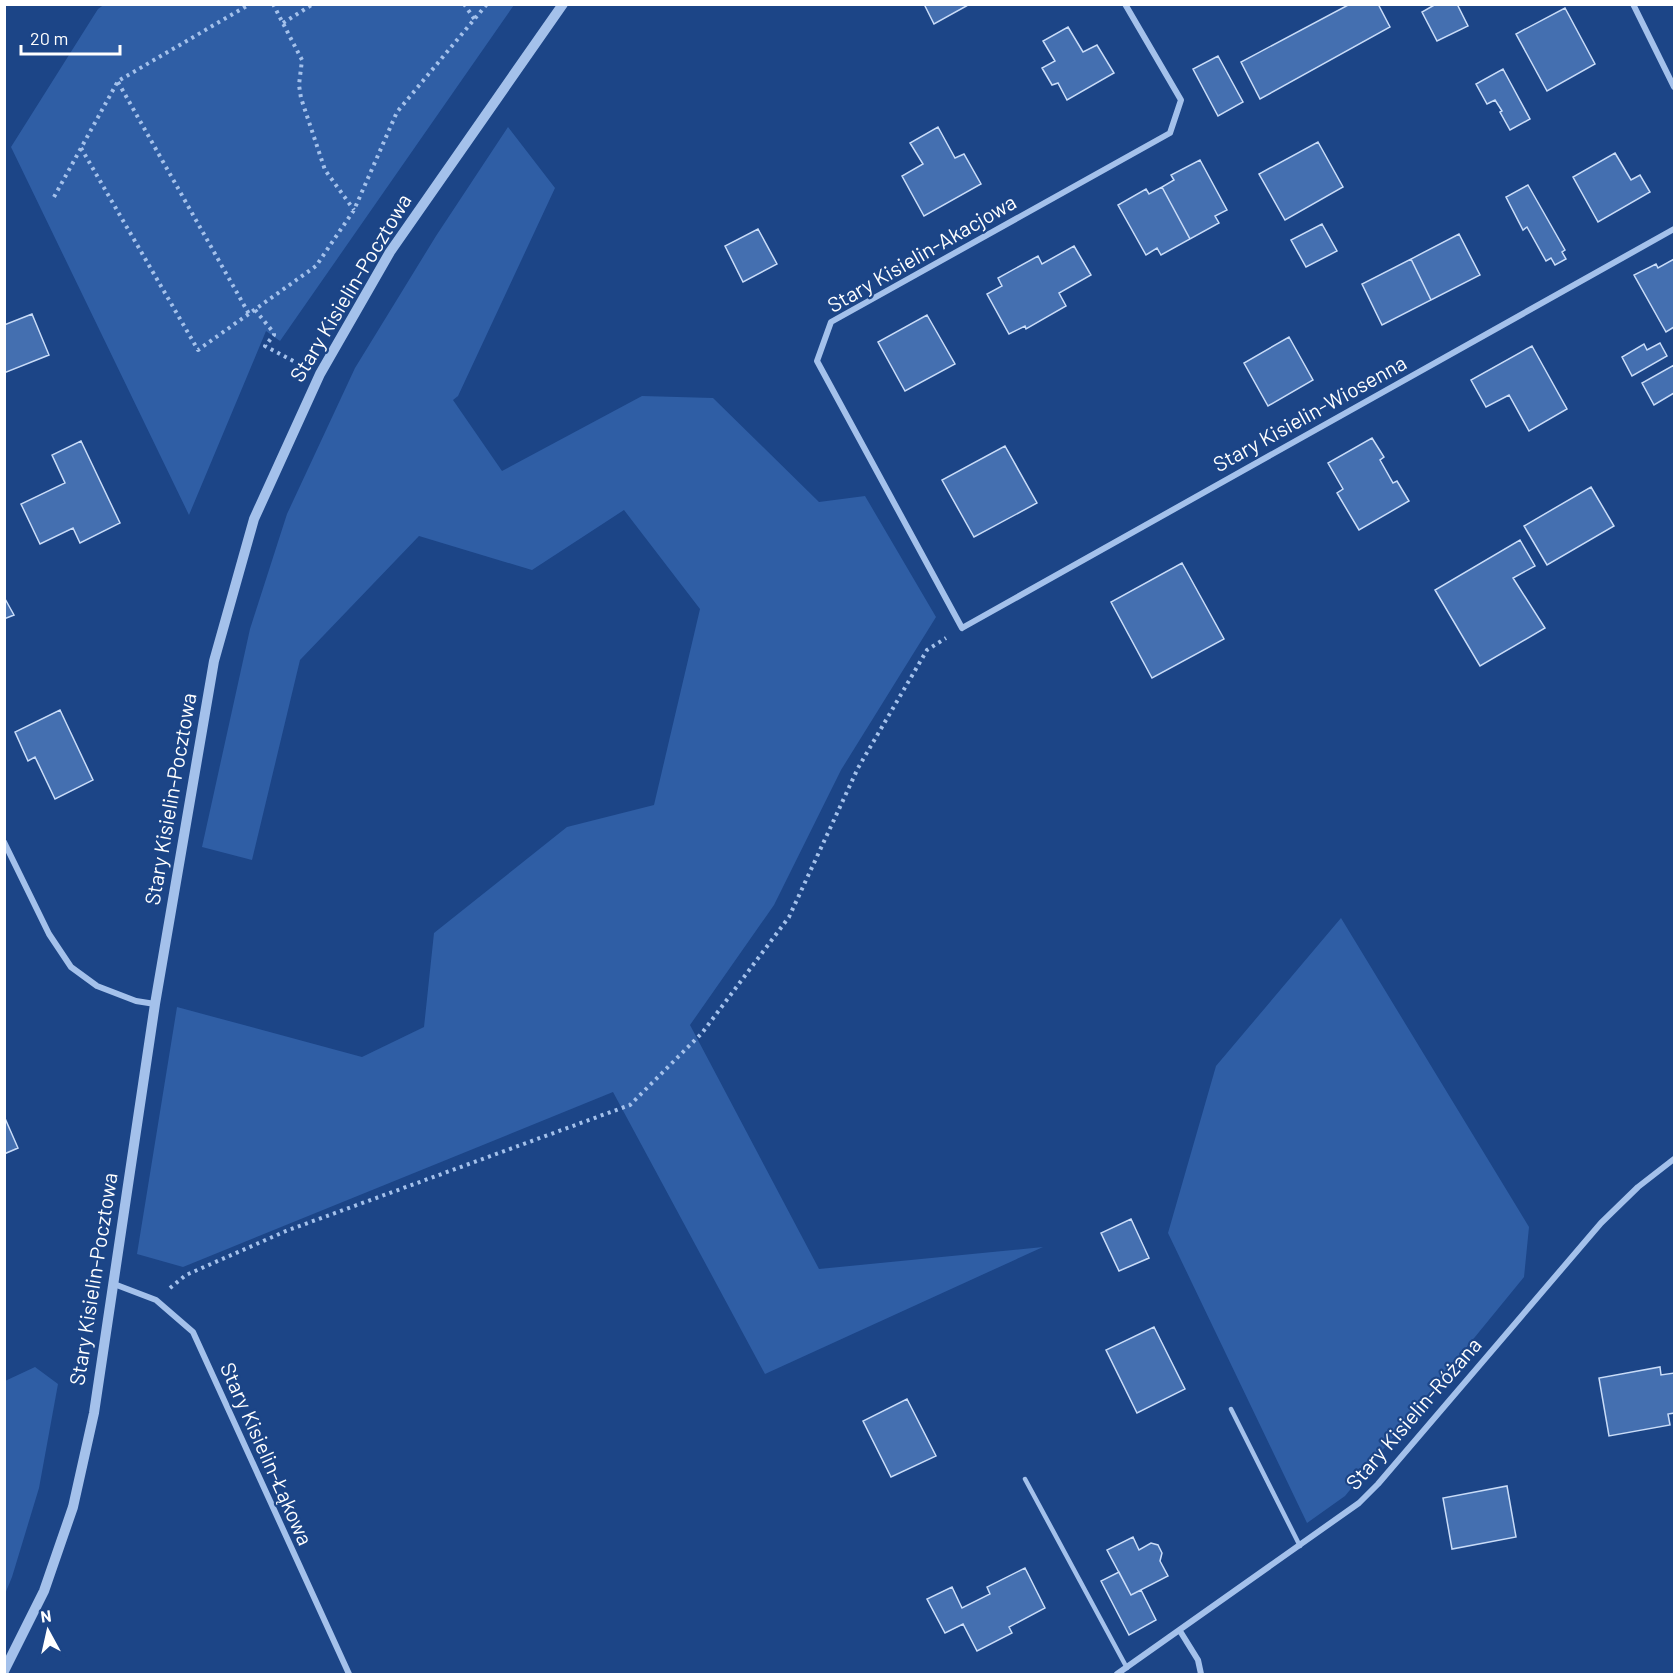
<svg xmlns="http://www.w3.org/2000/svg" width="1679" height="1679" viewBox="0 0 1679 1679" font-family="Barlow,sans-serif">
  <rect width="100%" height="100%" fill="#1c4587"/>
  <path fill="#2f5ea5" d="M105,4L514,5L280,341L266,331L189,515L11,147L98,9Z
    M508,127L555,188L458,396L453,400L502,471L642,396L713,398L819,502L865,496L936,617L841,770L774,905L690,1025L819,1269L1043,1247L765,1374L613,1092L183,1267L137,1254L177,1007L362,1057L424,1027L434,933L567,827L654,805L700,609L624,510L532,570L419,536L300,660L252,860L202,847L250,629L287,514L355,368L436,236Z
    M1341,918L1529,1227L1524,1277L1345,1496L1307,1523L1168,1233L1216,1066Z
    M35,1367L58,1384L39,1488L12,1577L5,1594V1381Z"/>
  <path fill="#446fb0" stroke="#c9dcf8" stroke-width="1.5" d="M924,4H970L934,24Z
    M1350,4H1378L1390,27L1260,99L1241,62Z
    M1436,4H1457L1468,26L1437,41L1422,12Z
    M1565,8L1595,64L1547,91L1516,34Z
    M1068,27L1083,52L1097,45L1114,73L1067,100L1058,83L1052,85L1042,68L1055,61L1043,41Z
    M1218,56L1243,102L1218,116L1193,69Z
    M1503,69L1530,119L1510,130L1500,112L1502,111L1495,100L1487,104L1476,84Z
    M938,127L955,158L964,154L981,184L924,216L902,176L923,164L910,143Z
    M1318,142L1343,187L1285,220L1259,174Z
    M1615,153L1631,180L1640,175L1650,192L1598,222L1573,177Z
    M1200,160L1227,210L1215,216L1219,223L1190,239L1162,187L1174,180L1171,175Z
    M1528,185L1565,250L1562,252L1566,259L1555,265L1551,258L1546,261L1527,227L1523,230L1506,197Z
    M1162,187L1190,239L1161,255L1157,248L1146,255L1118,205L1146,189L1149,194Z
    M1322,224L1337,251L1306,267L1291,240Z
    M758,229L777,264L743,282L725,246Z
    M1459,234L1480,275L1431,300L1411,259Z
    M1074,246L1091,275L1059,293L1066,306L1026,329L1025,326L1009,334L987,294L1002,286L998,278L1038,256L1042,264Z
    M1411,259L1431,300L1382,325L1362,284Z
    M1674,259V327L1666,332L1634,275L1656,264L1658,268Z
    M32,314L49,355L4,373V325Z
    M927,315L955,364L905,391L878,342Z
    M1289,337L1313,380L1268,406L1244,363Z
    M1660,343L1667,356L1632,376L1622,357L1644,344L1647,350Z
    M1532,346L1567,409L1529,431L1509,395L1486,407L1471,380Z
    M1674,365V393L1654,405L1642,383Z
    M1372,438L1384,457L1380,460L1393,483L1397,481L1409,501L1359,530L1337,493L1343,489L1328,463Z
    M81,441L120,523L80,543L73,528L40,544L21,504L65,483L52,455Z
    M1005,446L1037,503L974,537L942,480Z
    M1591,487L1614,526L1547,565L1524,526Z
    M1520,540L1535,566L1513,578L1545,628L1480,666L1435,590Z
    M1182,563L1224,639L1152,678L1111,602Z
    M4,597L14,615L4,619Z
    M60,710L93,780L55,799L35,757L28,761L15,732Z
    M4,1116L18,1148L4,1154Z
    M1131,1219L1149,1258L1119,1271L1101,1233Z
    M1154,1327L1185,1389L1137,1413L1106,1350Z
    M1660,1367L1661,1375L1674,1373V1413L1668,1414L1670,1425L1609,1436L1599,1378Z
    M907,1399L936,1456L891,1477L863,1421Z
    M1507,1486L1516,1537L1452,1549L1443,1498Z
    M1133,1537L1139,1550L1151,1543L1158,1545L1162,1553L1160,1561L1168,1576L1131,1595L1107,1550Z
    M1025,1568L1045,1608L1009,1627L1012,1633L977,1651L963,1624L945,1633L927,1599L952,1587L962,1608L990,1594L987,1587Z
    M1119,1572L1131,1595L1141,1590L1156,1620L1129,1635L1101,1581Z"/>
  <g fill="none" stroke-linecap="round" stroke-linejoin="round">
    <path stroke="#a4c1eb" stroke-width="4" stroke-dasharray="3 4.5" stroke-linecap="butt" d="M273,4L302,60L299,85L301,98L325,170L354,210
      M464,4L475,20
      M283,23L313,4
      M118,82L249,314
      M81,148L198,350L316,266L354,210L397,112L487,4
      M54,197L118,81L250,4
      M255,310L274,333V335L265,346L299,364
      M170,1288L186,1275L286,1231L630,1105L702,1033L789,917L858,768L927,650L946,638"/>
    <path stroke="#a4c1eb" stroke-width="4.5" d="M1231,1409L1300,1546
      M1025,1479L1127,1668"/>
    <path stroke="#a4c1eb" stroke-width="6" d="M1125,4L1181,100L1170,133L831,322L817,361L962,628L1674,229
      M1633,4L1674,87
      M4,842L49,934L71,967L97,986L136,1001L155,1004
      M114,1284L156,1300L193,1332L349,1674
      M1180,1631L1198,1660L1201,1674
      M1117,1674L1359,1503L1378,1484L1601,1223L1638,1187L1674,1159"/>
    <path stroke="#a4c1eb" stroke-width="10" d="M4,1671L44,1591L73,1507L94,1413L155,1004L214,661L254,519L320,374L390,252L563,4"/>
  </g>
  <g text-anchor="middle" stroke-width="4.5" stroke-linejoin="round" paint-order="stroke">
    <g font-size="21" fill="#fff" stroke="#1c4587">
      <text transform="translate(922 254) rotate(-30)" y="7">Stary Kisielin-Akacjowa</text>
      <text transform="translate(351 288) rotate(-59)" y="7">Stary Kisielin-Pocztowa</text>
      <text transform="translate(1310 414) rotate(-29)" y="7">Stary Kisielin-Wiosenna</text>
      <text transform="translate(171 799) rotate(-80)" y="7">Stary Kisielin-Pocztowa</text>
      <text transform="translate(94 1279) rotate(-81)" y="7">Stary Kisielin-Pocztowa</text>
      <text transform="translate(1414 1414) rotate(-49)" y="7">Stary Kisielin-Różana</text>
      <text transform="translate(266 1454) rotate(66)" y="7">Stary Kisielin-Łąkowa</text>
    </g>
  </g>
  <rect width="1679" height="1679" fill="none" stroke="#ffffff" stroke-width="12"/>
  <g transform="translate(48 1631) rotate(352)" stroke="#1c4587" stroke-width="4.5" paint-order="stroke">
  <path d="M0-4.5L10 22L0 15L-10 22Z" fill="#ffffff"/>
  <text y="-9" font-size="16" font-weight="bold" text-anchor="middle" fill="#ffffff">N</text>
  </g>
  <path d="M21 45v9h99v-9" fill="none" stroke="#ffffff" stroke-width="3"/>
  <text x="30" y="45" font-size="18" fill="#ffffff" stroke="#1c4587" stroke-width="4.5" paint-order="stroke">20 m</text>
</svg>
